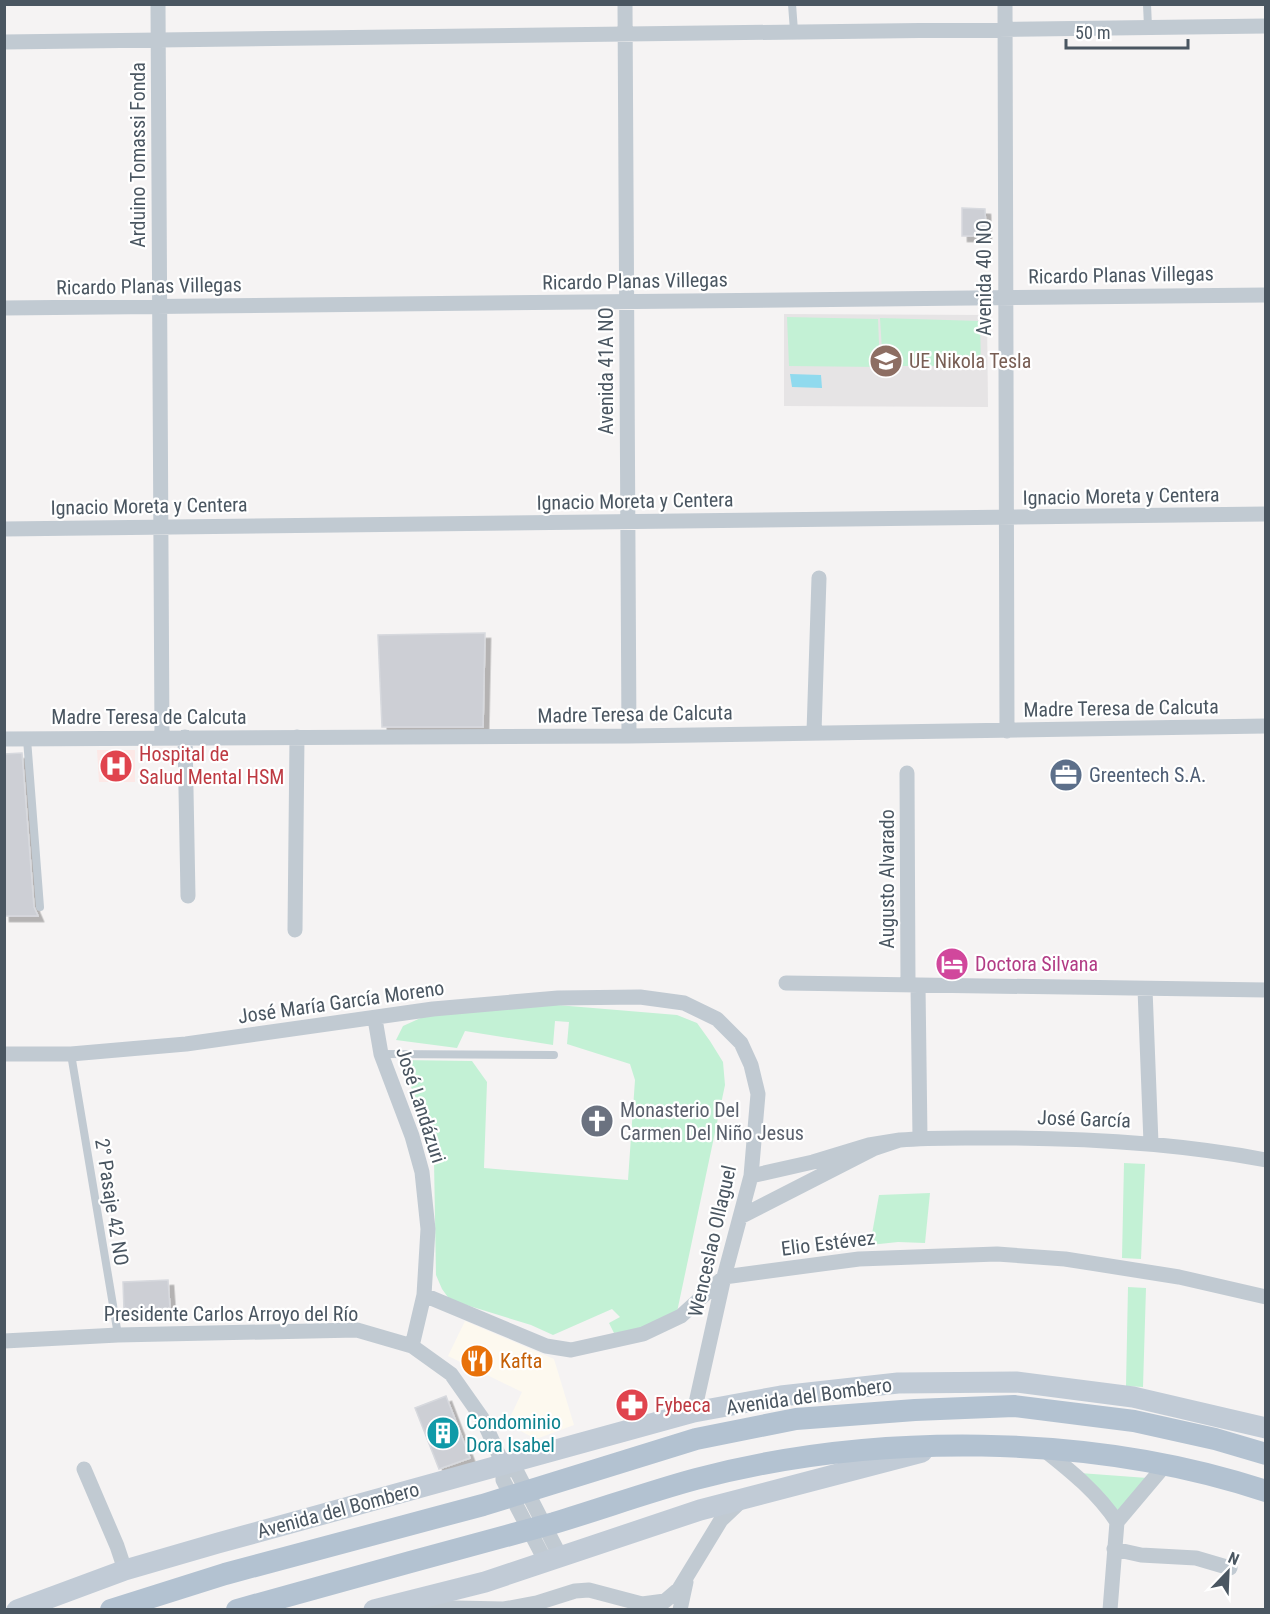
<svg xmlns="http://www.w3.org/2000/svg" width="1270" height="1614" viewBox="0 0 1270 1614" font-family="'Roboto Condensed',sans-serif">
  <defs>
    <filter id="shadow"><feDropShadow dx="5.5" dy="5.5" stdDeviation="0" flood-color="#0004"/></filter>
  </defs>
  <rect width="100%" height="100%" fill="#f5f3f3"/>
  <path fill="#fdf9ef" d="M465,1321L554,1359L574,1425L536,1439L507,1424L522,1392L448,1356Z"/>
  <path fill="#e6e4e5" d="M784,314L987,315L988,407L784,406Z"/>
  <path fill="#fce8e6" d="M97,750H135V782H99Z"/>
  <path fill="#c3f1d5" d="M787,317L878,319L880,367L789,366Z
    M880,318L980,321L981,366H883Z
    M545,1004L677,1015L697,1023L710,1041L723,1062L725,1085L677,1312L639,1329L614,1333L609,1323L620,1317L612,1309L553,1335L531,1325L450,1300L442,1289L436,1275L434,1161L423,1114L399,1060L472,1061L487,1082L484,1168L628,1180L635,1080L630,1064L567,1044L569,1022L555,1021L553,1045L465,1031L457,1048L396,1040L403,1026L425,1016Z
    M1124,1163L1145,1164L1141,1259L1122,1258Z
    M930,1193L925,1243L898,1242L870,1245L879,1195Z
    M1128,1287L1146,1288L1143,1387L1126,1386Z
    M1066,1472L1161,1479L1112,1523Z"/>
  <path fill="#90daee" d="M790,374L821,375L822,388L792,387Z"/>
  <path fill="#cdcfd5" stroke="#d7d9de" stroke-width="1.5" filter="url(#shadow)" d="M962,208L985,209L986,236H962Z
    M485,633L483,727H382L378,635Z
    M22,753L34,907L38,916H4V754Z
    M168,1280L170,1308L124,1311L123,1282Z
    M446,1396L470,1458L439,1469L415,1408Z"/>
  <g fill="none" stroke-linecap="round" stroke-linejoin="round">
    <path stroke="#c1cad2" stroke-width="8" d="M792,4L794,31
      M1147,4L1148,27
      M27,739L40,907
      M71,1054L118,1335
      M381,1054L554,1055"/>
    <path stroke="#c1cad2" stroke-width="15" d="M158,4L162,737
      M625,4L629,736
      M1005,4L1007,731
      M4,42L1266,26
      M4,308L1266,295
      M4,529L1266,514
      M814,732L819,578
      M185,737L188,896
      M4,739L629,736L1266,726
      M907,773L908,985
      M295,930L297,737
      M786,983L1266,990
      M918,985L920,1138
      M1145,989L1151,1143
      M375,1019L381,1054L412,1136L422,1172L428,1229L424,1295L412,1346
      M4,1054H71L186,1044L433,1009L558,998L640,997L684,1003L717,1019L741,1043L751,1065L758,1094L751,1176L724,1277L694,1412
      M900,1140C932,1137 964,1138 996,1138C1087,1138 1176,1143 1266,1160
      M740,1217L873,1149L900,1140L869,1145L813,1162L751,1176
      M424,1295L546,1346L571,1350L643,1334L681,1316L724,1277L859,1259L997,1254L1065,1259L1179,1277L1266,1297
      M4,1341L118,1335L357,1330L412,1346L451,1374L482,1418L503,1464V1480L546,1562
      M1043,1449C1071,1471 1098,1493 1117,1522
      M503,1464L517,1472L560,1556
      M84,1469L117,1546L125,1570
      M1114,1549L1141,1555L1196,1558L1230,1568
      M408,1607L504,1609L537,1603L575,1591L589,1590L642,1604L665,1601L679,1589L721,1520L740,1502
      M680,1610L686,1582
      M1110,1610L1117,1522L1166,1464"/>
    <path stroke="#c1cbd6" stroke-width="21" d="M17,1610L125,1570L218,1543L694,1412L781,1396L898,1383L1016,1382L1133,1397L1266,1428
      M374,1610L485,1582L700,1510L922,1452"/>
    <path stroke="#b3c2d1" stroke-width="22" d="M111,1610L225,1574L483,1505L696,1439L796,1419L915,1410L1014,1406L1134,1421L1215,1439L1266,1454
      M237,1610C343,1580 448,1552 554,1523C601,1509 648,1492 696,1479C874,1432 1090,1433 1266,1491"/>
  </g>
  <defs>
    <symbol id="school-disc" viewBox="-11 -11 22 22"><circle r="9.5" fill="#8d6e63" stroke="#fff"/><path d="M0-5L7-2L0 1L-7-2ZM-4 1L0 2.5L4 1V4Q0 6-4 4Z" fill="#fff"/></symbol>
    <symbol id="hospital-disc" viewBox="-11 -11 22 22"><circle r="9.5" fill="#e0444e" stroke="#fff"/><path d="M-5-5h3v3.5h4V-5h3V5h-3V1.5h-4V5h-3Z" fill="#fff"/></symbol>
    <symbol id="office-disc" viewBox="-11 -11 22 22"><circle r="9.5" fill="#5c6f8a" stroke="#fff"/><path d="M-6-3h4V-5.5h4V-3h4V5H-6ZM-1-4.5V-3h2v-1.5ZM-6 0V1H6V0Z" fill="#fff"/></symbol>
    <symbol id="hotel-disc" viewBox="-11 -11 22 22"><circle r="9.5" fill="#d1479c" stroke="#fff"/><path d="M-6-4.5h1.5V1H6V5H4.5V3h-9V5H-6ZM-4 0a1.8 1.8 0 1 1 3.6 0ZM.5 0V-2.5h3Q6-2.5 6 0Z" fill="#fff"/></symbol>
    <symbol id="church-disc" viewBox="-11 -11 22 22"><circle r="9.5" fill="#6b7280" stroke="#fff"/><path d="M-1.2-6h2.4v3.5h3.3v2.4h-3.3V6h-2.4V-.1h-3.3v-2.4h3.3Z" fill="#fff"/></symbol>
    <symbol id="restaurant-disc" viewBox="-11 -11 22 22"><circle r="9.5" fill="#e8710a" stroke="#fff"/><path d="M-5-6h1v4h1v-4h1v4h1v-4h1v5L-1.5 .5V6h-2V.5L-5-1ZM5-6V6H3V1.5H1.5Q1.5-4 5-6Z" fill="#fff"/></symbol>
    <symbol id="pharmacy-disc" viewBox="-11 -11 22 22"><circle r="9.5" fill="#e0444e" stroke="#fff"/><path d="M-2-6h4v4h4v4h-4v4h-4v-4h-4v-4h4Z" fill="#fff"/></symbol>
    <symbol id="building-disc" viewBox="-11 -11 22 22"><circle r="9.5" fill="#0f9aa8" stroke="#fff"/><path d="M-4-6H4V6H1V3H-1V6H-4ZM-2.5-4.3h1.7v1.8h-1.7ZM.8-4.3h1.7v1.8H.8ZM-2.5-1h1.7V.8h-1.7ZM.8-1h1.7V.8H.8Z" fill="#fff"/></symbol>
  </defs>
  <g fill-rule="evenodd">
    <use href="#school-disc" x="867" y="342" width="38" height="38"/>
    <use href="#hospital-disc" x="97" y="747" width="38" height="38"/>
    <use href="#office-disc" x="1047" y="756" width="38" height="38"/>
    <use href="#hotel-disc" x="933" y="945" width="38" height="38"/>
    <use href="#church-disc" x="578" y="1102" width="38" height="38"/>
    <use href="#restaurant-disc" x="458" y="1342" width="38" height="38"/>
    <use href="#pharmacy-disc" x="613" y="1386" width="38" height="38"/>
    <use href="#building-disc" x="424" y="1414" width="38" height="38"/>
  </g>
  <g text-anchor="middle" stroke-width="4.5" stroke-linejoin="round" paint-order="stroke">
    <g font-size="20" fill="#4a5661" stroke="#fff">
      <text transform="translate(138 155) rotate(-90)" y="7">Arduino Tomassi Fonda</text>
      <text transform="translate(1121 275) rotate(-1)" y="7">Ricardo Planas Villegas</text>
      <text transform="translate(984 278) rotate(-90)" y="7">Avenida 40 NO</text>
      <text transform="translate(635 281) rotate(-1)" y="7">Ricardo Planas Villegas</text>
      <text transform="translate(149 286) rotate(-1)" y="7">Ricardo Planas Villegas</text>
      <text transform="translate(606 371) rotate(-90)" y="7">Avenida 41A NO</text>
      <text transform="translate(1121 496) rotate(-1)" y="7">Ignacio Moreta y Centera</text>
      <text transform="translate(635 501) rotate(-1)" y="7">Ignacio Moreta y Centera</text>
      <text transform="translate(149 506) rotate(-1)" y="7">Ignacio Moreta y Centera</text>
      <text transform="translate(1121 708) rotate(-1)" y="7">Madre Teresa de Calcuta</text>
      <text transform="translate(635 714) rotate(-1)" y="7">Madre Teresa de Calcuta</text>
      <text x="149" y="724">Madre Teresa de Calcuta</text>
      <text transform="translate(887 879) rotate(-90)" y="7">Augusto Alvarado</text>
      <text transform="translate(341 1002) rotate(-8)" y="7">José María García Moreno</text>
      <text transform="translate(421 1105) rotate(72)" y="7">José Landázuri</text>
      <text transform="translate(1084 1119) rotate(2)" y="7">José García</text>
      <text transform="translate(112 1202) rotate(81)" y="7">2° Pasaje 42 NO</text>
      <text transform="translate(712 1241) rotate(-77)" y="7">Wenceslao Ollaguel</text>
      <text transform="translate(828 1243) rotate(-7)" y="7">Elio Estévez</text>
      <text x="231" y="1321">Presidente Carlos Arroyo del Río</text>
      <text transform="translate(809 1396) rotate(-8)" y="7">Avenida del Bombero</text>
      <text transform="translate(338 1510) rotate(-15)" y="7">Avenida del Bombero</text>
    </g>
    <g font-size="20" fill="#785e54" stroke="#fff" text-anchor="start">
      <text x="909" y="368">UE Nikola Tesla</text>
    </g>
    <g font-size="20" fill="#be3a42" stroke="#fff" text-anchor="start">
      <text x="139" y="761">Hospital de<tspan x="139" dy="23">Salud Mental HSM</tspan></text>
      <text x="655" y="1412">Fybeca</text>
    </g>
    <g font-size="20" fill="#4e5e75" stroke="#fff" text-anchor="start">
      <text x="1089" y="782">Greentech S.A.</text>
    </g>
    <g font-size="20" fill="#b23c85" stroke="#fff" text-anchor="start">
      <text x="975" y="971">Doctora Silvana</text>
    </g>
    <g font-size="20" fill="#5b616d" stroke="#fff" text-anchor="start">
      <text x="620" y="1117">Monasterio Del<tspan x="620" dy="23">Carmen Del Niño Jesus</tspan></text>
    </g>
    <g font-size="20" fill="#c56008" stroke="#fff" text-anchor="start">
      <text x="500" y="1368">Kafta</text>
    </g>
    <g font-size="20" fill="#0d838f" stroke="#fff" text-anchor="start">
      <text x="466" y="1429">Condominio<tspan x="466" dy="23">Dora Isabel</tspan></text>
    </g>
  </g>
  <rect width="1270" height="1614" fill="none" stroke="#4a5661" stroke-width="12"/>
  <g transform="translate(1228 1572) rotate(23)" stroke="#ffffff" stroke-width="4.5" paint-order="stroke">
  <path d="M0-4.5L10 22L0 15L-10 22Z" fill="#4a5661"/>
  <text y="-9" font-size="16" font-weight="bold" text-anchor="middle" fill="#4a5661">N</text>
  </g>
  <path d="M1066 39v9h122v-9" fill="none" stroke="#4a5661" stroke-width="3"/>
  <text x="1075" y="39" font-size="18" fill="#4a5661" stroke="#ffffff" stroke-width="4.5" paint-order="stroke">50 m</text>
</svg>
